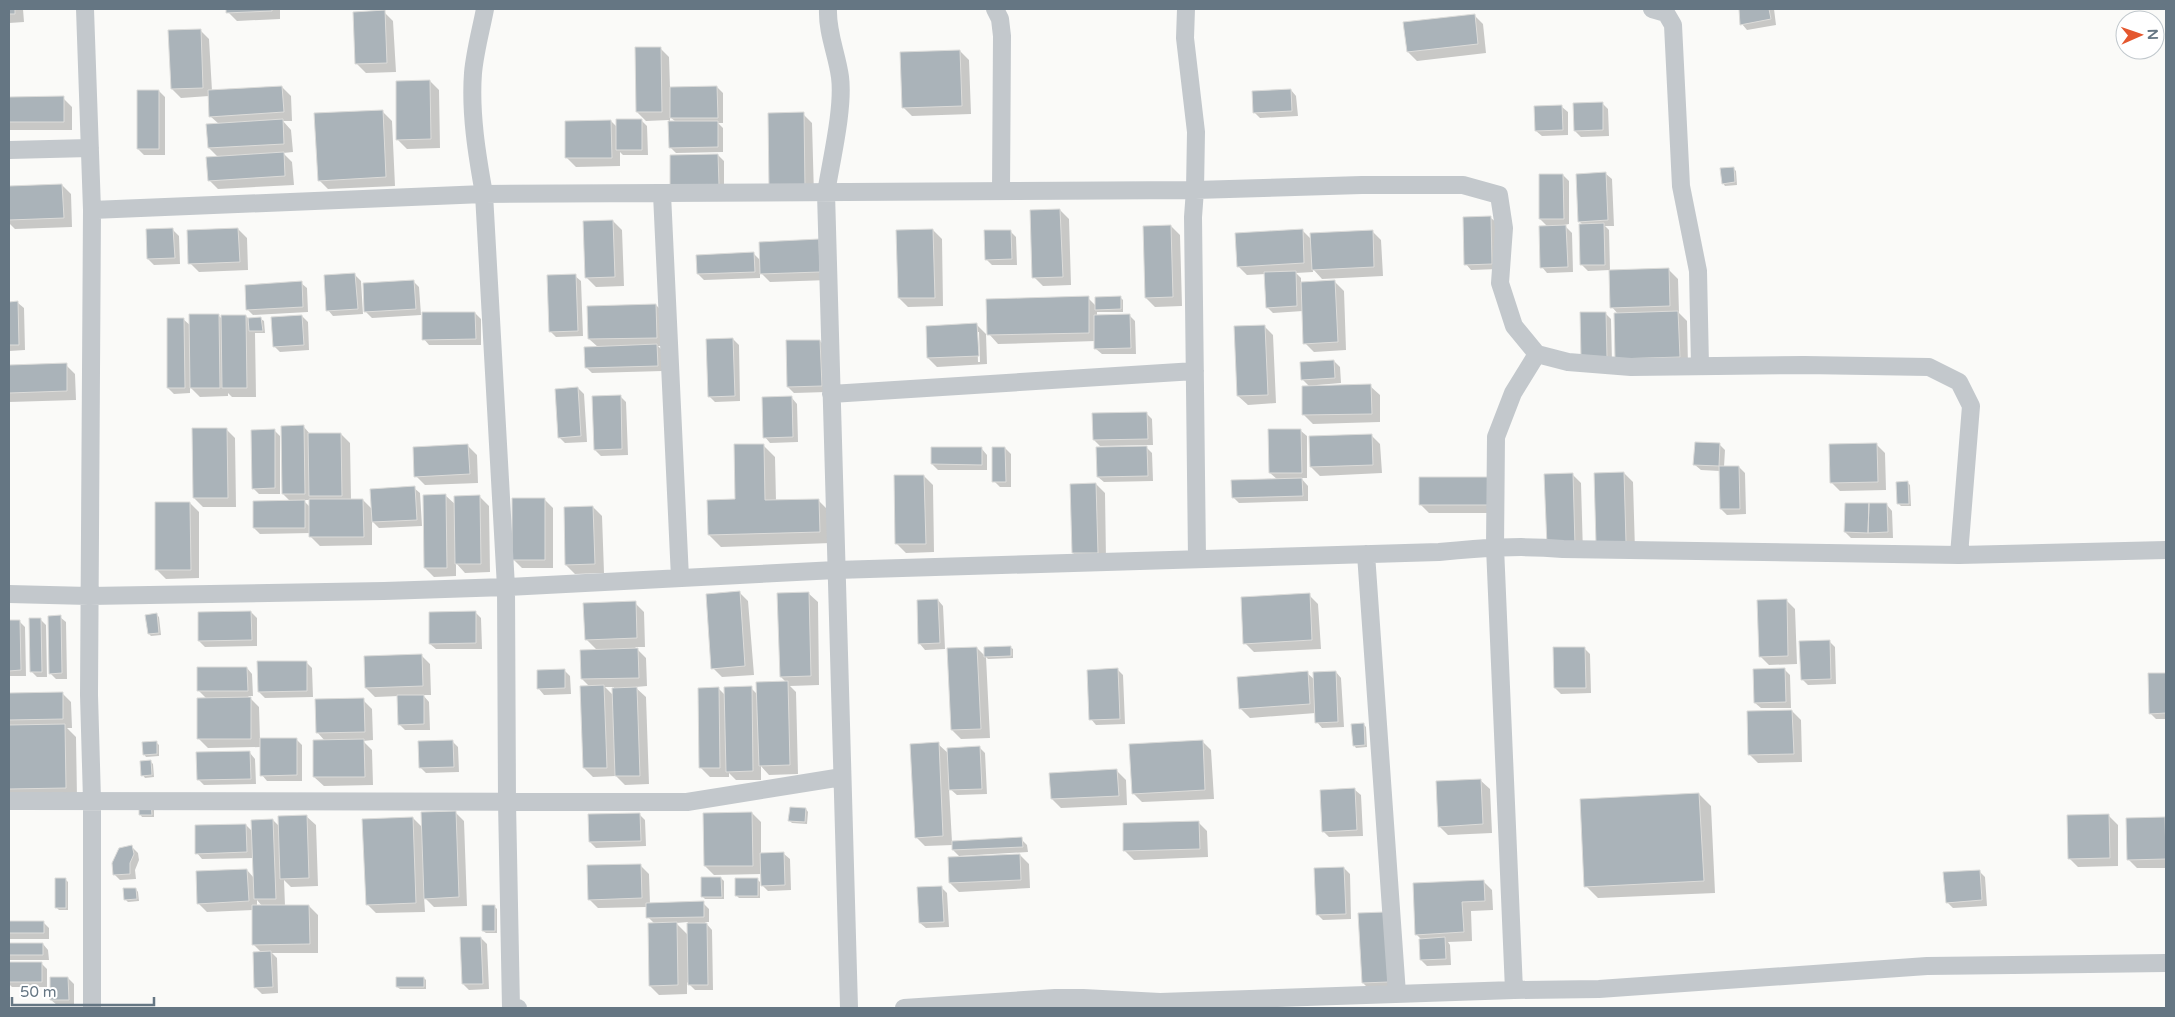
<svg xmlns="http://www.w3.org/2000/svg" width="2175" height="1017" viewBox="0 0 2175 1017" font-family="'Varela Round',sans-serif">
  <rect width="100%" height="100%" fill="#fafaf8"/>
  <path fill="#0003" fill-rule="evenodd" d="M9,9H23L24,22L9,23Z
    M227,9H280V19L237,21L228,12Z
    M1740,9H1774L1776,25L1747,30L1742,24Z
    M384,12L393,21L396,72L366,73L357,64Z
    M1474,15L1483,24L1486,53L1417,61L1408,52Z
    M200,30L209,39L212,91L282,87L291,96L292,121H283L291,130L293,152L283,153L292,162L294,185L218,189L209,180L218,157L209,148L219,124L210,116L209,96L181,98L172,89Z
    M660,48L669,57L670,88L717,87L723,93V123H718L723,128V152L676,153L670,147L669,120L646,121L637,112ZM670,117L676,122L670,123Z
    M960,51L969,60L971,114L912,116L903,107Z
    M430,81L439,90L440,148L407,149L398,140Z
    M1291,90L1296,96L1298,116L1260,118L1254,112Z
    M159,91L165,97V155H144L138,149Z
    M9,98H63L72,107V130H9Z
    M1602,103L1608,109L1609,136L1581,137L1575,131Z
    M1562,107L1568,112V135L1542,136L1536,131Z
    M383,112L392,121L395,186L328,189L319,180Z
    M803,114L812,123L814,196L780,197Z
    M641,120L647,126L648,155H623L620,152V166L576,167L567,158L611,121L617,127Z
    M718,155L724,161V190L671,156Z
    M1733,168L1736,171L1737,185L1725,186L1723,183Z
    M1606,174L1612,179L1614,226H1605L1609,230L1610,270L1588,271L1582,265L1583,225L1579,221Z
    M1563,175L1569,181V224L1564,225L1572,233L1573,272L1547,273L1542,267L1548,227L1540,219Z
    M62,185L71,194L72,227L15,229L9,223V187Z
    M1060,210L1069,219L1071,285L1043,286L1034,277Z
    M1491,218L1497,223L1498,269L1471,270L1466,264Z
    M613,221L622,230L624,286L596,287L587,278Z
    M1171,226L1180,235L1182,306L1155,307L1146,298Z
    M238,229L247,238L248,270L199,272L190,263Z
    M173,230L179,236L180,264L154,265L148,259Z
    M933,230L942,239L943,306L908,307L899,298Z
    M1302,230L1311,239L1372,231L1381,240L1383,276L1322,279L1313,269V272L1296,273L1301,278V283L1335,282L1344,291L1346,350L1314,352L1305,343L1303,311L1273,313L1267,307L1266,274L1247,275L1238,266Z
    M1010,231L1016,237L1017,265H992L986,259Z
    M819,241L829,280L770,282L760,272V278L704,280L698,274L754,254L761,261Z
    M1669,270L1678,279L1679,313L1687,321L1688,366L1625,368L1618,314L1612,307Z
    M355,275L361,281L363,314L333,316L328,310Z
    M575,276L581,281L583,336L556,337L550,331Z
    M413,281L419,287L421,315L372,318L366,312Z
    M301,283L307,288L308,312L253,315L248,310Z
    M1088,298L1096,306L1121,298L1123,300V312H1097V316L1129,315L1135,321L1136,354H1102L1096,349V341L998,344L989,334Z
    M9,303H18L24,308L25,350L9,351Z
    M656,305L665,314L666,346H658L663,351V371L592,373L586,367L598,347L589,339Z
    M475,313L481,319V345H429L424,339Z
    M1605,313L1611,319L1612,363H1588Z
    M218,315L222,319L246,316L249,319H261L264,321L265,333H255L256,397H232L228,393V396L200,397L190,387V393L174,394L168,388L183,319L191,326Z
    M302,316L308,322L309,350L280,352L274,346Z
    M977,325L986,334L987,364L937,367L928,358ZM977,332H979L980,362H978Z
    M1264,326L1273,335L1276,403L1248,405L1238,396Z
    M733,339L739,345L740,401L715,402L709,396Z
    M820,341L826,347L827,392L794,393L788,387Z
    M1334,361L1340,367L1341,383L1317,385V387L1370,386L1380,395V422L1313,424L1304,415L1310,387L1302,379Z
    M66,365L75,374L76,400L9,402V366Z
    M578,388L584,394L587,442L565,443L559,437Z
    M620,396L626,402L628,455L601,456L595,450Z
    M792,398L797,404L798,442L770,443L765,437Z
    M1146,413L1152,419L1153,445L1100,446L1094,440Z
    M304,427L310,434H341L350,443L351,500H363L372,509L414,488L420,493L422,526L379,528L372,521V545L320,546L311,537V533L260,534L254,528L290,501L283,494ZM303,500H310V507Z
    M226,429L235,438L236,507H203L194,498Z
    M274,430L280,436V494H259L253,488Z
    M1301,431L1307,436V478H1301L1308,486V501L1239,503L1233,497L1278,480L1270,473Z
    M1371,435L1380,444L1382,473L1320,476L1311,467Z
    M1719,444L1725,450L1724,467H1739L1745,473L1746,514L1727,515L1721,509L1720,471L1701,470L1695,465Z
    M1876,444L1885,453L1886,490L1840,491L1831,482Z
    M763,445L775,457L776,501L818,500L830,512L831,543L721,547L709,535L736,500Z
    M468,446L477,455L478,483L425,485L416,476Z
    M1146,447L1152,453L1153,481L1104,482L1098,477Z
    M1005,448L1011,454V487H1000L994,481Z
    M982,449L987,455V470H938L932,464Z
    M1624,473L1633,482L1635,551L1607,552Z
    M1572,474L1581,483L1583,554L1557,555Z
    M924,476L933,485L934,552L906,553L897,544Z
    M1493,478L1502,513H1429L1420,504Z
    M1907,482L1910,485L1911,506H1901L1898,503Z
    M1096,484L1105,493L1106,561L1082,562L1073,553Z
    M446,496L456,505L480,497L489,506L490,572L465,573L456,563V576L434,577L425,568Z
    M544,499L553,508V568H522L513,559Z
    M190,503L199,512V578L166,579L157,570Z
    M1887,505L1892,511L1893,538H1851L1845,532Z
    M593,507L602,516L604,573L575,574L566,565Z
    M739,592L748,601L754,675L722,677L713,668Z
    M808,593L818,602L819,685L790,686L796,692L798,774L769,775L761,766V780H736L729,773V777H710L701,768L718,688L726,696L751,688L758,695L787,683L781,677Z
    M1309,595L1318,604L1321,649L1254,652L1245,643Z
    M938,600L943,606L945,649L925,650L920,644Z
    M1786,600L1795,609L1797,664L1769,665L1760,656Z
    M635,603L644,612L645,647H635L646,658L647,686L635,687L646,697L649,784L625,785L616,776L593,777L584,768L590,687L582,679L597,650L586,639ZM605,687H614V696Z
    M251,612L257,618V646L205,647L199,641Z
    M475,612L481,618L482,649H436L430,644Z
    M156,614L159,617L161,635L151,636L149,634Z
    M60,617L66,622L67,679H56L50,673Z
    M40,619L46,625L47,677H37L31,671Z
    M9,622H20L25,627L26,676H9Z
    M1829,641L1835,647L1836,684L1808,685L1802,679Z
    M1010,647L1013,649V658L988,659L986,657L990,738L961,739L952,730L977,648L985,656Z
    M1584,648L1590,654L1591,693L1561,694L1555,688Z
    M421,655L430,664L431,695H423L429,702L430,730H405L399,724V696L375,697L366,688Z
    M306,662L312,668L313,697L265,698L259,692Z
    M247,668L252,674L253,696H248L259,707L260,740L296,739L302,745V781H267L262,775L261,747L208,748L199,739L207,699L199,691Z
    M1117,669L1123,675L1125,724L1096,725L1091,719Z
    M1784,669L1790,675L1791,708H1761L1755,703Z
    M564,670L570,676L571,694L544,695L539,689Z
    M1336,672L1341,678L1344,727L1322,728L1317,722L1316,713L1250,718L1241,709L1307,673L1315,680Z
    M2166,674V719H2156L2150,713L2149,675Z
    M62,693L71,702L72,728H67L76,737L77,799L9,800V694Z
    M363,700L372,709L373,740L363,741L372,750L373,785L324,786L314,777L325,741L317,732Z
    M1792,711L1801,720L1802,762L1758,763L1749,754Z
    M1364,725L1366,727L1367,747L1356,748L1354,745Z
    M1202,741L1211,750L1214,799L1142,802L1133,793Z
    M156,742L159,745V756L146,757L144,754Z
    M453,742L458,747L459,772L426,773L420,767Z
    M938,744L949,754L979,747L985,753L987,794L957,795L949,788L952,842L1021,839L1027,845L1028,852L959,856L953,850V845L925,846L916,837Z
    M250,753L255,759L256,784L204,785L198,779Z
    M151,762L153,764L154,777L145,778L143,775Z
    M1117,771L1126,780L1127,805L1061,808L1052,799Z
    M1480,780L1490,789L1492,833L1448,835L1439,826Z
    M1355,790L1361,795L1363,836L1329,837L1323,831Z
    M1699,794L1711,806L1715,893L1598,898L1586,886Z
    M154,806V817H142L140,814Z
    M806,809L808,812L807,824L792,823L789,820Z
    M455,812L464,821L467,906L434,907L424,897L425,912L376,913L367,904L413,818L423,828Z
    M752,813L761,822V854H784L790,859L791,890L768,891L762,885V874L714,875L705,866Z
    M639,814L645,820L646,846L596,848L590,842Z
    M306,816L316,825L318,886L291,887L284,880L285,906H309L318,915V953H272L277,958L278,993L262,994L256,988L262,953L253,944V910L207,912L198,903L247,870L254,878V858L202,859L197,853L246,825L253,832L273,820L280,827ZM257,900L262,906H257Z
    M2109,816L2118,825V866L2078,867L2069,858Z
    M2165,818L2166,820V868H2137L2128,859Z
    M1198,822L1207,831L1208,857L1134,860L1125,851Z
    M132,847L138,853L139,860L135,870L136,879L120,880L114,874Z
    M1020,855L1029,864L1030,888L959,892L950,883Z
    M640,865L649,874L650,904L703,903L709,909V922H705L712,930L713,990H695L687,982V994L659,995L650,986L655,924L648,917L647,907L598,908L589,899ZM688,922V935L676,923Z
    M1344,868L1350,874L1351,919L1323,920L1317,914Z
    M1979,871L1985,877L1987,906L1953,908L1947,902Z
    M721,878L724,881V899H705L703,897Z
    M757,879L760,882V898H739L737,896Z
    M66,880L68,882V910H59L56,907Z
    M1483,881L1492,890L1493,910L1471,911L1472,941L1448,942L1450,945L1451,965L1427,966L1421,960L1422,940L1416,934Z
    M941,887L947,893L949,927L926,928L920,923Z
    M136,889L138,892L139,901L128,902L125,899Z
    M494,906L497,909V933H486L483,931Z
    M1360,914L1397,990L1372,992L1363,983Z
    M9,922H43L49,928V939H9Z
    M481,938L487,944L489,989L469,990L463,984Z
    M9,944H43L48,950L49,960H9Z
    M9,963H41L47,969V987H12L9,984Z
    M68,978L74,984V1005H57L51,1000Z
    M424,978L426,980V989H400L397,987Z"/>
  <path fill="#aab3b9" stroke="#dcdcda" d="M9,9H15V14H9Z
    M226,9H272V11L226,13Z
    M1739,9H1769L1771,19L1740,25Z
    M385,10L387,63L355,64L353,12Z
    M1475,14L1478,44L1407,52L1403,22Z
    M201,29L203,88L171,89L168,30Z
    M635,47H661L662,112H636Z
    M960,50L962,106L902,108L900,52Z
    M430,80L431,139L396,140V81Z
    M282,86L284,112L209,117L208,90Z
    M717,86L718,118H670V87Z
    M1291,89L1292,111L1253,113L1252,91Z
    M137,90H159V149H137Z
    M64,96V122H9V97Z
    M1603,102V130L1574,131L1573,103Z
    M1562,105L1563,130L1535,131L1534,106Z
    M383,110L386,177L318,181L314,113Z
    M804,112L805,188H769L768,113Z
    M283,119L284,144L208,148L206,124Z
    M616,119H642V150H616Z
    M611,120L612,158H565V121Z
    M668,121H718V147L669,148Z
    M284,152L285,176L208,181L206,157Z
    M718,154L719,185H670V155Z
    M1734,167L1735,182L1722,184L1720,168Z
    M1606,172L1608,220L1578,222L1576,174Z
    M1539,174H1563L1564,219H1539Z
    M62,184L64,218L9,220V186Z
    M1060,209L1063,277L1032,278L1030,210Z
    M1491,216L1492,264L1464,265L1463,217Z
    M613,220L615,277L585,278L583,221Z
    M1604,223L1605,265H1580L1579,224Z
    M1171,225L1173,297L1145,298L1143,226Z
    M1566,225L1568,267L1540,268L1539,226Z
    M173,228L175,258L147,259L146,229Z
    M238,228L240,262L188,264L187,230Z
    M933,229L935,298H898L896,230Z
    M1303,229L1304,263L1237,267L1235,233Z
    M984,230H1011L1012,259L985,260Z
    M1373,230L1374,267L1312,270L1310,233Z
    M819,239L820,272L760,274L759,242Z
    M754,252L755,272L697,274L696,255Z
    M1669,268L1670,306L1610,308L1609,270Z
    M1296,271L1297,306L1266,308L1264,272Z
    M355,273L358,309L326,311L324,275Z
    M576,274L578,331L549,332L547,275Z
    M414,280L416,309L364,312L363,283Z
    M1335,280L1338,342L1303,344L1301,282Z
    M302,281L303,307L246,310L245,285Z
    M1089,296V333L987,335L986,299Z
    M1121,296V309L1095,310V297Z
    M18,301L19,345H9V302Z
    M656,304L657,338L588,339L587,306Z
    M1678,311L1680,357L1615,359L1614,313Z
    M422,312H475L476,339L422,340Z
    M1580,312H1606L1607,357L1581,358Z
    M189,314H219L220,388H190Z
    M1130,314L1131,348L1094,349V315Z
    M221,315H246L247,388H222Z
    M302,315L304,345L273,347L271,317Z
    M261,317L263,331H249L248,318Z
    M167,318H184L185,388H167Z
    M977,323L979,356L927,358L926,326Z
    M1265,325L1268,395L1237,396L1234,326Z
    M733,338L735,396L708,397L706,339Z
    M786,340H820L822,386L787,387Z
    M657,344L658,366L585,368L584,347Z
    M1334,360L1335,378L1301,380L1300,362Z
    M67,363V391L9,393V365Z
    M1371,384L1372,414L1302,415V386Z
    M578,387L581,436L558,438L555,389Z
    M621,395L622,449L594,450L592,396Z
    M792,396L793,437L763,438L762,397Z
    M1147,412L1148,439L1093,440L1092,413Z
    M304,425L305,494H282L281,426Z
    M192,428H227L228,498H193Z
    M275,429V488L252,489L251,430Z
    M1268,429H1301L1302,473H1269Z
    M308,433H341L342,496H309Z
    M1372,434L1373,465L1310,467L1309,436Z
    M1695,442L1720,443L1719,466L1693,465Z
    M1877,443L1878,482L1830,483L1829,444Z
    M468,444L470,474L414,477L413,447Z
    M734,444H764L765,500L819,499L820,532L708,535L707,500L735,499Z
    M1147,446L1148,476L1097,477L1096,447Z
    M931,447H982V465L931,464Z
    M992,447H1005L1006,482H992Z
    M1719,466H1739L1740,509H1720Z
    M1624,472L1626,542L1596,543L1594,473Z
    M1573,473L1575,545L1547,546L1544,474Z
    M894,475H924L926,544H895Z
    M1419,477H1494V505H1419Z
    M1302,478L1303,496L1232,498L1231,480Z
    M1908,481L1909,504H1897L1896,482Z
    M1096,483L1098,553H1072L1070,484Z
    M415,486L417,520L372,522L370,489Z
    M446,494L447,568H424L423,495Z
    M480,495L481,564H455L454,496Z
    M512,498H545V560H512Z
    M309,499H363L364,537H309Z
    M305,500V528H253V501Z
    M155,502H190L191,570H155Z
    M1845,503H1869L1868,533L1844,532Z
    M1869,503H1887L1888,532L1868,533Z
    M593,506L595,564L565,565L564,507Z
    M740,591L745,666L711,669L706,594Z
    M809,592L811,676L780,677L777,593Z
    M1310,593L1312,640L1243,644L1241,597Z
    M938,599L940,643L918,644L917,600Z
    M1787,599L1788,656L1759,657L1757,600Z
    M636,601L637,638L585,640L583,603Z
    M251,611L252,640L198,641V612Z
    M476,611V643L429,644V612Z
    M157,613L159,633L148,634L145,615Z
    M61,615L62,673L49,674L48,616Z
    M29,618H41L42,672H30Z
    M9,620H20L21,670L9,671Z
    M1830,640L1831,679L1801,680L1799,641Z
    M1011,646V656L984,657V647Z
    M977,647L981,729L951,730L947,648Z
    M1553,647H1585L1586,688H1554Z
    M638,648L639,678L581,679L580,650Z
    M422,654L423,686L365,688L364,656Z
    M257,661H307V691L258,692Z
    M197,667H247L248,691H197Z
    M1118,668L1120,719L1089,720L1087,670Z
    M1785,668L1786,702L1754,703L1753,669Z
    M565,669V688L537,689V670Z
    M1308,671L1310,704L1239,709L1237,677Z
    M1336,671L1338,722L1315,723L1313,672Z
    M2148,673H2166V713L2149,714Z
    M788,681L790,765L759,766L756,682Z
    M604,685L607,768H583L580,686Z
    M752,686L753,771L726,772L724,687Z
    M637,687L640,776H615L612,688Z
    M719,687L720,768H699L698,688Z
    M63,692V719L9,720V693Z
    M397,695H424V724L398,725Z
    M251,697V739H197V698Z
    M364,698L365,732L316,733L315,699Z
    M1792,710L1794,754L1748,755L1747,711Z
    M1364,723L1365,745L1353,746L1351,724Z
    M65,724L66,788L9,789V725Z
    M260,738H297V775L260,776Z
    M364,739L365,777H313V740Z
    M453,740L454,767L419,768L418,741Z
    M1203,740L1205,790L1132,794L1129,744Z
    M157,741V754L143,755L142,742Z
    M939,742L943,836L915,838L910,744Z
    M980,746L982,789L949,790L947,748Z
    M250,751L251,779L197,780L196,752Z
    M151,760L152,775L141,776L140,761Z
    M1117,769L1119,796L1051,799L1049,773Z
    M1481,779L1483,824L1438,827L1436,781Z
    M1355,788L1357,830L1322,832L1320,790Z
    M1699,793L1704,881L1584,887L1580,799Z
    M139,802H151L152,815H139Z
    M790,807L806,808L805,822L788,821Z
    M456,811L459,897L424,899L421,812Z
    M752,812L753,866H704L703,813Z
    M640,813L641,841L589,842L588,814Z
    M2109,814L2110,858L2068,859L2067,815Z
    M307,815L309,878L280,879L278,816Z
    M413,817L416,903L366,905L362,819Z
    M2165,817L2166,859L2127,860L2126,818Z
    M273,819L276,899H254L251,820Z
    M1199,821L1200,849L1123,851V823Z
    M246,824L247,852L195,854V825Z
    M1022,837L1023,847L952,850V841Z
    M132,845L134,854L130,863V874L113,875L112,863L119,848Z
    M784,852L785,885L761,886L760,853Z
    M1020,854L1021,880L949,883L948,857Z
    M641,864L642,898L588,900L587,865Z
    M1344,867L1346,914L1316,915L1314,868Z
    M247,869L249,901L197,904L196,871Z
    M1980,870L1982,900L1946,903L1943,872Z
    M701,877H721L722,897H701Z
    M55,878H66V908H55Z
    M735,878H758V896H735Z
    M1484,880L1485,901L1462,902L1464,932L1415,935L1413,883Z
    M942,886L944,922L919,923L917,887Z
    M123,888H136L137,899L124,900Z
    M704,901V917L646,918V903Z
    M252,905H309L310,944L252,945Z
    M482,905H495V931H482Z
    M1385,912L1388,982L1362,983L1358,913Z
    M9,921H44V933H9Z
    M677,922L678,985L649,986L648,923Z
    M687,923H707L708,985H688Z
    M460,937H481L483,984H462Z
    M1445,937L1446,959L1420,960L1419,939Z
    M9,943H43V955H9Z
    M271,951L273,987L254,988L253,952Z
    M9,962H42V982H9Z
    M50,977H68L69,1000H50Z
    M396,977H424V987H396Z"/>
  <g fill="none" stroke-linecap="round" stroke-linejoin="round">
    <path stroke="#c3c8cc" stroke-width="18" d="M85,9L92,210L89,695L92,800V1008
      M485,9C481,30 475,51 473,73C470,113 477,155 484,194L506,587L507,802L511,1008H518
      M828,9C827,33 837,54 840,77C844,108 831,161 826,193L849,1008
      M995,9L1000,19L1002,36L1001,191
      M1186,9L1185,38L1196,132L1195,190L1362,185H1463L1499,195L1504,228L1500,283L1514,326L1537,354L1568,362L1631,367L1804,365L1929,367L1959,382L1971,406L1959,555
      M1652,9L1666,13L1673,25L1681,186L1698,271L1700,366
      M9,150L90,148
      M662,194L680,578
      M92,210L484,194L1195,190L1193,217L1197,559
      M831,394L1195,371
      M1366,554L1397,994
      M9,594L89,596L384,591L506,587L836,570L1439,552C1481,548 1521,545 1563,549L1959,555L2166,550
      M9,801L687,802L842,777
      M1514,990L1495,547L1496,437L1513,393L1537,354
      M904,1008L1055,998H1083L1160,1002L1514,990L1599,989L1927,966L2166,963"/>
  </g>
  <rect width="2175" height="1017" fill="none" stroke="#657683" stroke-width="20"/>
  <g transform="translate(2140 35) rotate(88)"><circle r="24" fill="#ffffff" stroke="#c1c8cd"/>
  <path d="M0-4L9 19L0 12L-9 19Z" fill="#e4572e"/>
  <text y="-8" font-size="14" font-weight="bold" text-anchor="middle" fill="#657683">N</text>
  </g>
  <path d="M12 997v8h142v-8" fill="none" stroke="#657683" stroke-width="2.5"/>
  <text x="20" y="997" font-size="15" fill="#657683" stroke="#ffffff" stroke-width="4" paint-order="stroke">50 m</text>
</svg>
